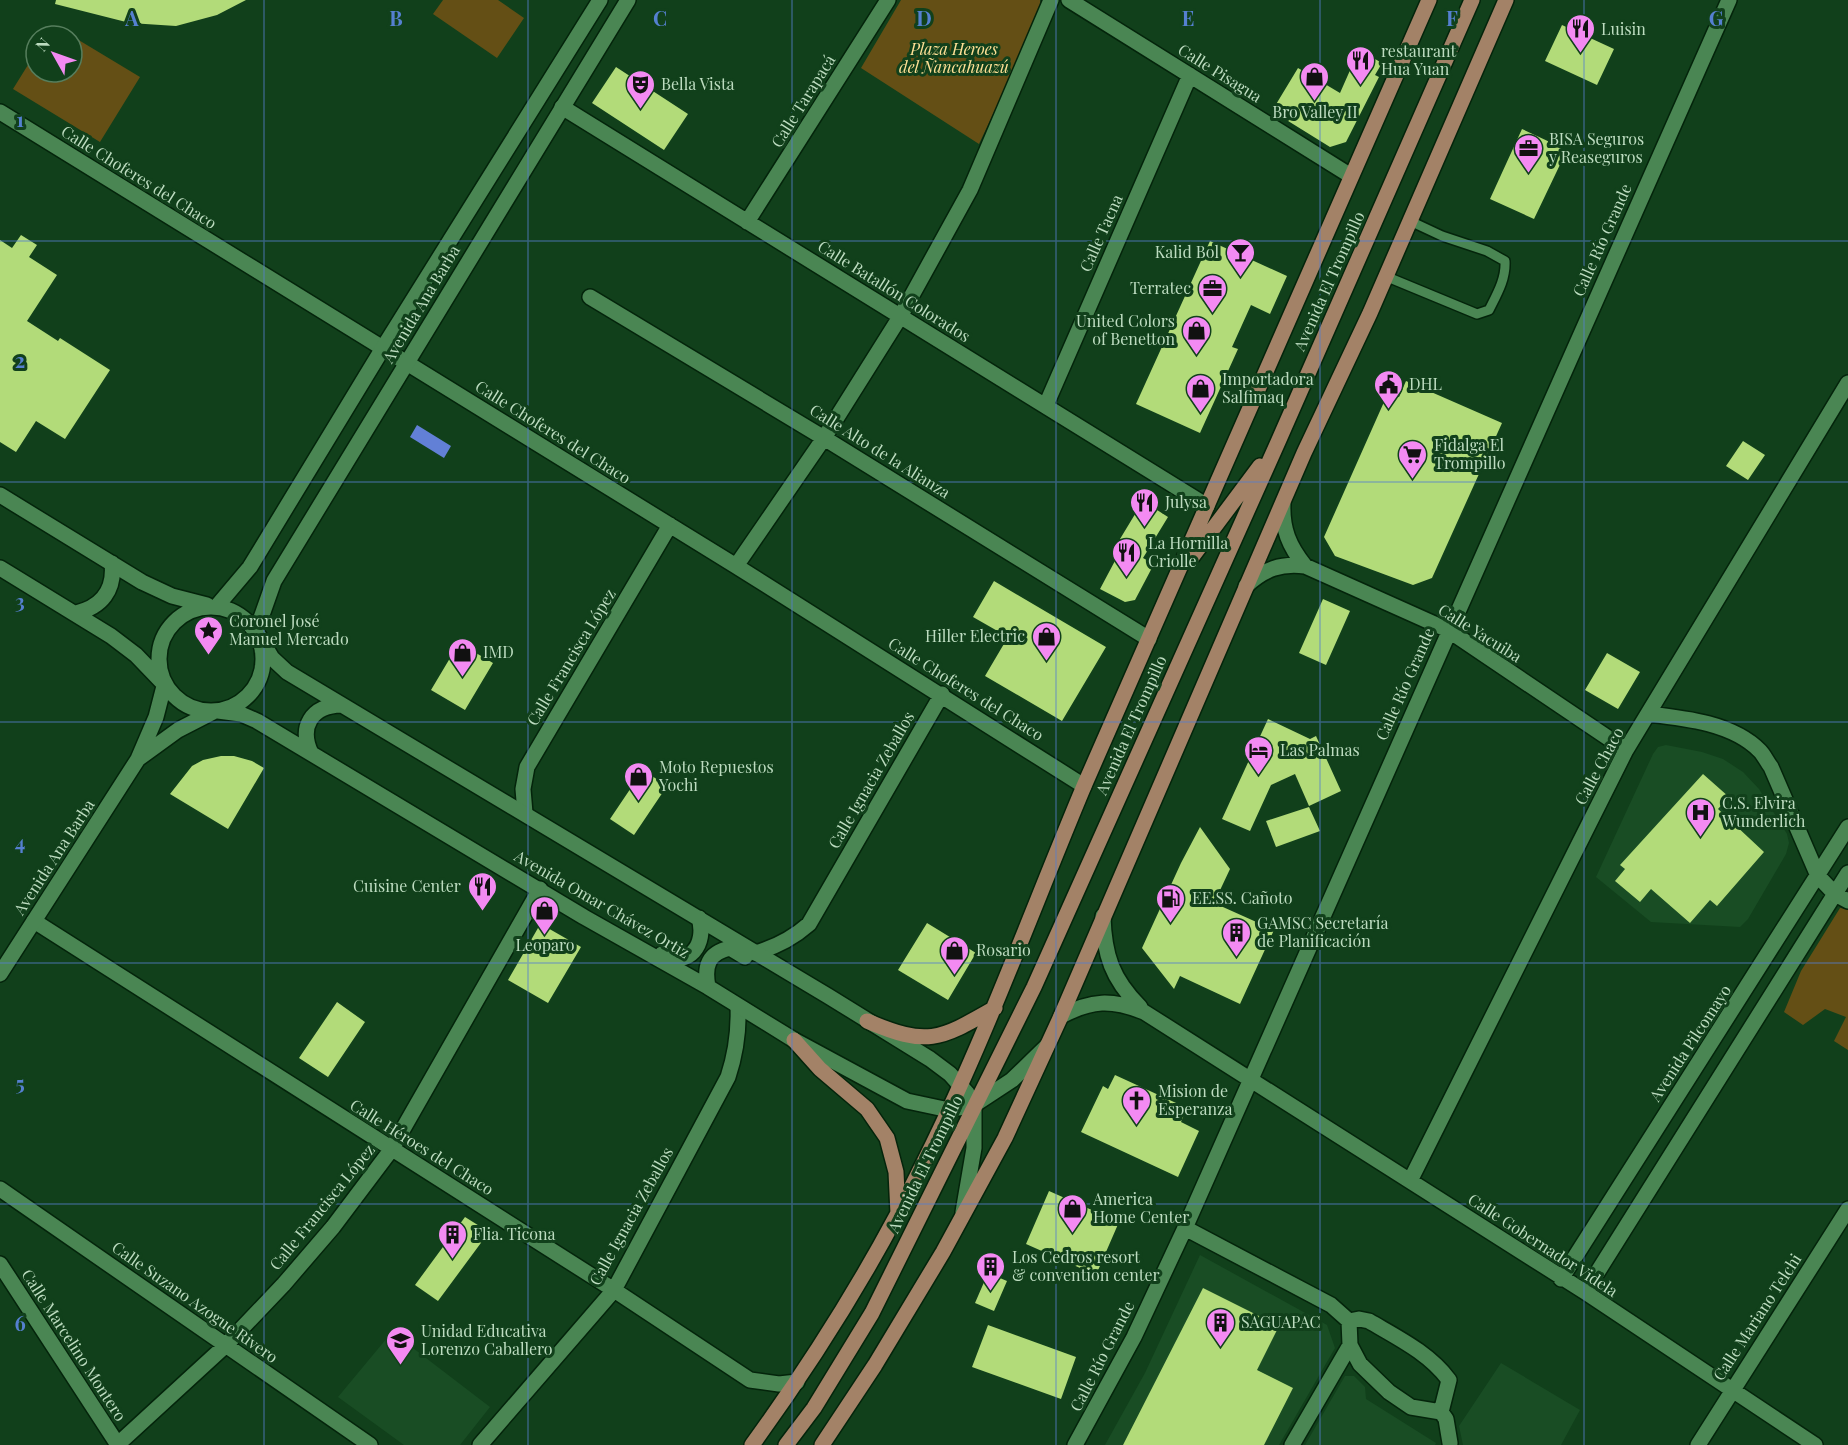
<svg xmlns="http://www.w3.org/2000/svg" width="1848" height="1445" viewBox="0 0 1848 1445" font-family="'Playfair Display',serif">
  <rect width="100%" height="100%" fill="#11401b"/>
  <path fill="#194d24" d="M1666,745L1702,752L1723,759L1743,772L1759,789L1787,834L1789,843L1786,854L1748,919L1740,927L1651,922L1596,877L1653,754L1658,747Z
    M1200,1255L1327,1325L1335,1348L1279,1445H1105L1145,1373Z
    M392,1332L490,1407L460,1445H404L338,1397Z
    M1501,1363L1580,1410L1561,1445H1463L1459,1426Z
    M1345,1376H1354L1365,1387L1366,1399L1436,1443L1435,1445H1305Z"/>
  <path fill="#644f15" d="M443,0H498L524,18L497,58L433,14Z
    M901,0H1040L1041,12L979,144L861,68Z
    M72,36L140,77L100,142L13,89L36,52V72H72Z
    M1840,908L1848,909V1050L1834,1041L1846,1017L1825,1009L1803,1025L1784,1012L1801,971Z"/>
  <path fill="#6280d6" d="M417,425L451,446L444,458L410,437Z"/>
  <path fill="#b2db79" d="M56,0H246L217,15L176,26L130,23L55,4Z
    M1562,25L1614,49L1597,85L1545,61Z
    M1359,50L1382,63L1375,75L1379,77L1346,142L1330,147L1272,111L1298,68L1340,93Z
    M616,67L688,114L664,150L592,103Z
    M1522,129L1567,150L1534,219L1490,199Z
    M21,235L37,245L29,257L57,275L27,321L58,341L60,338L110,370L65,439L36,421L16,452L0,442V240L12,248Z
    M1210,241L1287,276L1270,314L1251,305L1232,347L1238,349L1200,433L1136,404Z
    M1406,381L1502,423L1432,578L1413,585L1335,556L1324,537L1388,393L1399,397Z
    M1743,441L1765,455L1748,480L1726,466Z
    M1143,501L1168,517L1143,558L1154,564L1135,600L1125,602L1100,589L1125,542L1120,539Z
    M994,581L1106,647L1062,721L985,676L1008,637L973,617Z
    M1323,599L1350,611L1326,665L1299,653Z
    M459,643L493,663L465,710L431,690Z
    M1607,653L1640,672L1618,709L1585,690Z
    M1268,719L1310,739L1316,736L1341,791L1309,806L1295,774L1271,785L1250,831L1222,819Z
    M221,756H234L252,761L264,768L228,829L170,794L192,766L203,760Z
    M643,770L667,786L634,835L610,819Z
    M1703,774L1729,797L1718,809L1764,852L1717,906L1710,900L1690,923L1651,889L1640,902L1615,881L1625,869L1620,865Z
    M1309,807L1320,831L1276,847L1266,821Z
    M1200,827L1230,869L1214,903L1274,930L1240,1004L1180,976L1174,989L1142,948L1181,863Z
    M927,923L976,953L948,1000L898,970Z
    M546,927L581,947L548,1003L508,980L538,928Z
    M337,1002L365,1022L328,1077L299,1058Z
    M1115,1075L1187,1108L1181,1122L1199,1131L1178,1177L1081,1132L1103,1086L1108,1089Z
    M1049,1191L1119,1222L1096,1275L1026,1244Z
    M465,1217L489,1232L438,1301L415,1285Z
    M988,1273L1007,1281L994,1311L975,1303Z
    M1203,1288L1279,1326L1257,1370L1293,1388L1264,1445H1123Z
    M988,1325L1076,1357L1061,1399L972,1367Z"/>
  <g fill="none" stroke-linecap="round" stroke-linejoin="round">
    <defs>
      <path id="lane" d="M1385,276L1477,314L1489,310C1497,294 1506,279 1505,261L1487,251L1442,236L1410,221"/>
      <path id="street" d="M1069,0L1351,176
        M562,107L1207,506
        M0,112L736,566L1084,786
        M747,222L888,0
        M590,297L824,438L1149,639
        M1046,405L1190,75
        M1283,504C1282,529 1289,546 1305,566
        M736,566L824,438L900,317L970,190L1051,0
        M1246,586C1264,569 1281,563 1305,566L1448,630L1626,750
        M1648,714C1684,718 1733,723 1760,751C1764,755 1767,762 1771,767L1818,876L1835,894L1848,901
        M525,813L523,789L527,767L670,525
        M1103,916C1104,955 1112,979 1140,1007
        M34,921L614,1290L750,1380L779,1384L797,1382
        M755,953C776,947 792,939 809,924L942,694
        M1061,1016C1092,1000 1111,999 1144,1012L1585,1292L1815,1445
        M1410,1181L1626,750L1848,383
        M0,1189L370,1445
        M1185,1228L1331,1305L1349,1321L1350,1345L1292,1445
        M0,1264L118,1445
        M1561,1279L1848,827
        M1585,1292L1848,873
        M1349,1321L1359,1319L1369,1321C1398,1338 1429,1353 1449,1380L1441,1412
        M1350,1345L1360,1364L1389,1392L1411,1407L1441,1412L1446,1419L1450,1443
        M117,1445L226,1345L284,1284L333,1227L391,1150L540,889
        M480,1445L614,1290L728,1077C736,1053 739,1032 738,1006
        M1075,1445L1134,1337L1185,1228L1729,0
        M1698,1445L1848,1209"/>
      <path id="secondary" d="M0,495L142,582L172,596L207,605
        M0,568L111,636L136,655L161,681
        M217,606L250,567L383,348L600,0
        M159 659a52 52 0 1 1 104 0a52 52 0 1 1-104 0Z
        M76,613C102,607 115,590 112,563
        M256,632L274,581L628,0
        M259,636L272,658L287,672L828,996L930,1059L950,1074L967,1093L974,1105V1148L963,1212
        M218,711L241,714L257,721L584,917L708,987L794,1040L907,1101L949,1110L974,1105L1012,1080L1047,1046
        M311,753C299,727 311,706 341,705
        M138,759L178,730L213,712
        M662,954C689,969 707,944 699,918
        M0,974L138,759L156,717L164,686
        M708,987C704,966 708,953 730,948L745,957"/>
      <path id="primary" d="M1192,557L1260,466
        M867,1021C928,1047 939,1040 995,1008
        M794,1040L820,1069L867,1109L887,1138L896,1172L898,1214
        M752,1445C818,1354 877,1259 926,1158C986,1037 1032,910 1084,786L1429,0
        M786,1445L814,1408L872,1313L1034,987L1278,442L1472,0
        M822,1445L875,1365L943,1252L1005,1138L1061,1016L1304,453L1370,313L1506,0"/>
    </defs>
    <use href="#lane" stroke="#04240b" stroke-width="12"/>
    <use href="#street" stroke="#04240b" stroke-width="18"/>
    <use href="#secondary" stroke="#04240b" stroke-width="18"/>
    <use href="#primary" stroke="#04240b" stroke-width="18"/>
    <use href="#lane" stroke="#4a8653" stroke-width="9"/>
    <use href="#street" stroke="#4a8653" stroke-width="15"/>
    <use href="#secondary" stroke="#4a8653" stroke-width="15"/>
    <use href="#primary" stroke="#a38267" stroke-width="15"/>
  </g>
  <path fill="none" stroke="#5580d0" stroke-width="1.5" stroke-opacity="0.55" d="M264,0V1445M528,0V1445M792,0V1445M1056,0V1445M1320,0V1445M1584,0V1445M0,241H1848M0,482H1848M0,722H1848M0,963H1848M0,1204H1848"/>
  <defs>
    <symbol id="restaurant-pin" viewBox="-11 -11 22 30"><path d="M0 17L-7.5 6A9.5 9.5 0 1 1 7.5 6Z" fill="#f38af2" stroke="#11401b"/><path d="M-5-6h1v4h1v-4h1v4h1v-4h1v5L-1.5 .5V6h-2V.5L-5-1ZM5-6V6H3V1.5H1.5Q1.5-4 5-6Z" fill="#111"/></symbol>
    <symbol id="shop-pin" viewBox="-11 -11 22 30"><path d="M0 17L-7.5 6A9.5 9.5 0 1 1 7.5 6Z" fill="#f38af2" stroke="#11401b"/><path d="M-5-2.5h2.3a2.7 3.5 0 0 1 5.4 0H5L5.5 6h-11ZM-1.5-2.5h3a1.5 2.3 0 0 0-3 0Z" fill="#111"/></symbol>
    <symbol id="theatre-pin" viewBox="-11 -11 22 30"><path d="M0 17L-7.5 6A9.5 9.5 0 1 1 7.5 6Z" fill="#f38af2" stroke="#11401b"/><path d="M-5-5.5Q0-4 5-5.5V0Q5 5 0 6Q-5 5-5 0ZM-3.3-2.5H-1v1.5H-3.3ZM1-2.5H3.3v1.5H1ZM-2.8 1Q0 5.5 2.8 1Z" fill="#111"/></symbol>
    <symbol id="office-pin" viewBox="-11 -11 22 30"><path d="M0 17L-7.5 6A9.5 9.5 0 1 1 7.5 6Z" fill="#f38af2" stroke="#11401b"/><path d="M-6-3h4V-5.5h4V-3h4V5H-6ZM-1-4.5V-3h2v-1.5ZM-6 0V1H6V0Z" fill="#111"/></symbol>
    <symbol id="bar-pin" viewBox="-11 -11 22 30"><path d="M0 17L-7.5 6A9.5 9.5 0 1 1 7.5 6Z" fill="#f38af2" stroke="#11401b"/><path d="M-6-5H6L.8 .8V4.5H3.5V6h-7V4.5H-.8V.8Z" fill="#111"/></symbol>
    <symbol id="civic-pin" viewBox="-11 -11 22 30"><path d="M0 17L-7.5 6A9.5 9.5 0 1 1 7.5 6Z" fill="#f38af2" stroke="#11401b"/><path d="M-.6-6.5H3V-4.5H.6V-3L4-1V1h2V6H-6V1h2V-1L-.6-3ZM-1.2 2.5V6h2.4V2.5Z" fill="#111"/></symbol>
    <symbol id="supermarket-pin" viewBox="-11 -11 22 30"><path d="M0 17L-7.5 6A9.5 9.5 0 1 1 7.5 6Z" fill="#f38af2" stroke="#11401b"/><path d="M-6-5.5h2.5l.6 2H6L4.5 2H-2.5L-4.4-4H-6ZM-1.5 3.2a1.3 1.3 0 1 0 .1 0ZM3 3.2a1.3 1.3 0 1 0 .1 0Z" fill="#111"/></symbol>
    <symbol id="sight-pin" viewBox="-11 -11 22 30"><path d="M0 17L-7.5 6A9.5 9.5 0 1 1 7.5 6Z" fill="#f38af2" stroke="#11401b"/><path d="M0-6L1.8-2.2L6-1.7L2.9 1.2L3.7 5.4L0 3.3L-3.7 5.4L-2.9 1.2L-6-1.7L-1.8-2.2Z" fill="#111"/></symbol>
    <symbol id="hotel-pin" viewBox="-11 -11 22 30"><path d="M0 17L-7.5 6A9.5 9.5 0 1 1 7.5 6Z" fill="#f38af2" stroke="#11401b"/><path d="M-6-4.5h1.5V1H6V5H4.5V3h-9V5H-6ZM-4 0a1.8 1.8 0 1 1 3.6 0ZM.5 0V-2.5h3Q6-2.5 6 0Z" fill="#111"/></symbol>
    <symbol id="hospital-pin" viewBox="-11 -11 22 30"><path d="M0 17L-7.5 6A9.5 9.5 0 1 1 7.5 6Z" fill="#f38af2" stroke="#11401b"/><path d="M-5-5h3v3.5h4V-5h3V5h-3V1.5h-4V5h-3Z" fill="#111"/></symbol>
    <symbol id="fuel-pin" viewBox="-11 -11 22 30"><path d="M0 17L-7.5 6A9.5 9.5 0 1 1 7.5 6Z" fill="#f38af2" stroke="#11401b"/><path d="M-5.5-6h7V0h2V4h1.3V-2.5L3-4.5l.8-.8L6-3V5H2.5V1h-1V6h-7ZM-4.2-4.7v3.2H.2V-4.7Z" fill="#111"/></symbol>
    <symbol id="building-pin" viewBox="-11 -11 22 30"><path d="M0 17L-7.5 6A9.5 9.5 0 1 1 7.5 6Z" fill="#f38af2" stroke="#11401b"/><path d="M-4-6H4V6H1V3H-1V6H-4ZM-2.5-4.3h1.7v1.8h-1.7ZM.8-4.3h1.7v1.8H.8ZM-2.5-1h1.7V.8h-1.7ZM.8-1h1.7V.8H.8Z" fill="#111"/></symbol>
    <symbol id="church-pin" viewBox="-11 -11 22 30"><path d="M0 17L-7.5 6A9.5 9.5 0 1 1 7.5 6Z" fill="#f38af2" stroke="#11401b"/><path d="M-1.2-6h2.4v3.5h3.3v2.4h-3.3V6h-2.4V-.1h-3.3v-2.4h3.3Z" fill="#111"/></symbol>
    <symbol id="school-pin" viewBox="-11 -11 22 30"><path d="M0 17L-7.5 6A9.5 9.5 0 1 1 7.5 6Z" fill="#f38af2" stroke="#11401b"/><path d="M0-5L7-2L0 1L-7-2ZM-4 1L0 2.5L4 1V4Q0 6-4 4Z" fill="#111"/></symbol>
  </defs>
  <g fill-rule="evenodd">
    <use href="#restaurant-pin" x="1564" y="12" width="33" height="45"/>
    <use href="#restaurant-pin" x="1344" y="44" width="33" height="45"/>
    <use href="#shop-pin" x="1298" y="60" width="33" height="45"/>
    <use href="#theatre-pin" x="624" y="68" width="33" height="45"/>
    <use href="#office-pin" x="1512" y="132" width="33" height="45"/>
    <use href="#bar-pin" x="1224" y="236" width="33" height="45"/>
    <use href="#office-pin" x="1196" y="272" width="33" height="45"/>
    <use href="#shop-pin" x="1180" y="314" width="33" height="45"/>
    <use href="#civic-pin" x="1372" y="368" width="33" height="45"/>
    <use href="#shop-pin" x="1184" y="372" width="33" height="45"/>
    <use href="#supermarket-pin" x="1396" y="438" width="33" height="45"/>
    <use href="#restaurant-pin" x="1128" y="486" width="33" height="45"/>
    <use href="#restaurant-pin" x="1110" y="536" width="33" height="45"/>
    <use href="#sight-pin" x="192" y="614" width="33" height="45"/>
    <use href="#shop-pin" x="1030" y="620" width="33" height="45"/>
    <use href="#shop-pin" x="446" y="636" width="33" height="45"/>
    <use href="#hotel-pin" x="1242" y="734" width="33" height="45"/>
    <use href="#shop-pin" x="622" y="760" width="33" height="45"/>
    <use href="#hospital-pin" x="1684" y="796" width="33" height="45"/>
    <use href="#restaurant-pin" x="466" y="870" width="33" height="45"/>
    <use href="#fuel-pin" x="1154" y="882" width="33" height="45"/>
    <use href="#shop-pin" x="528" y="894" width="33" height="45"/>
    <use href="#building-pin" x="1220" y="916" width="33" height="45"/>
    <use href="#shop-pin" x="938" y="934" width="33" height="45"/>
    <use href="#church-pin" x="1120" y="1084" width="33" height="45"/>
    <use href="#shop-pin" x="1056" y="1192" width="33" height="45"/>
    <use href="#building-pin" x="436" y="1218" width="33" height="45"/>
    <use href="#building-pin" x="974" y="1250" width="33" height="45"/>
    <use href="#building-pin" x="1204" y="1306" width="33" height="45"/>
    <use href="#school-pin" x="384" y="1324" width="33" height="45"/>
  </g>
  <g text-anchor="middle" stroke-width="6" stroke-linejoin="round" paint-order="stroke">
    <g font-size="16" fill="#bddcc0" stroke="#11401b" text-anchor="start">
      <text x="1601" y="35">Luisin</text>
      <text x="1381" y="57">restaurant<tspan x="1381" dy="18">Hua Yuan</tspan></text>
      <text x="661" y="90">Bella Vista</text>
      <text x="1315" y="118" text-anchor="middle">Bro Valley II</text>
      <text x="1549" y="145">BISA Seguros<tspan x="1549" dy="18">y Reaseguros</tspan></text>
      <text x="1219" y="258" text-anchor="end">Kalid Bol</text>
      <text x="1191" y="294" text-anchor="end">Terratec</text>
      <text x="1175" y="327" text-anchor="end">United Colors<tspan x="1175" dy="18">of Benetton</tspan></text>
      <text x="1222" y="385">Importadora<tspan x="1222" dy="18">Salfimaq</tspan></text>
      <text x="1409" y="390">DHL</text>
      <text x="1434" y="451">Fidalga El<tspan x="1434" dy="18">Trompillo</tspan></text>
      <text x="1165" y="508">Julysa</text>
      <text x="1148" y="549">La Hornilla<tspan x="1148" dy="18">Criolle</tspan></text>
      <text x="229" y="627">Coronel José<tspan x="229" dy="18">Manuel Mercado</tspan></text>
      <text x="1025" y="642" text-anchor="end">Hiller Electric</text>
      <text x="483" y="658">IMD</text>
      <text x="1280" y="756">Las Palmas</text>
      <text x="659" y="773">Moto Repuestos<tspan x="659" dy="18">Yochi</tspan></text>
      <text x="1722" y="809">C.S. Elvira<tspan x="1722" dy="18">Wunderlich</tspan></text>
      <text x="461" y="892" text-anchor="end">Cuisine Center</text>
      <text x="1192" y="904">EE.SS. Cañoto</text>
      <text x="1257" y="929">GAMSC Secretaría<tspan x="1257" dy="18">de Planificación</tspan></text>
      <text x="545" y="951" text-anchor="middle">Leoparo</text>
      <text x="976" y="956">Rosario</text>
      <text x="1158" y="1097">Mision de<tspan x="1158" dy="18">Esperanza</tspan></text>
      <text x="1093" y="1205">America<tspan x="1093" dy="18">Home Center</tspan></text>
      <text x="473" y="1240">Flia. Ticona</text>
      <text x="1012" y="1263">Los Cedros resort<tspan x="1012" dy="18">&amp; convention center</tspan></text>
      <text x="1241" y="1328">SAGUAPAC</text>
      <text x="421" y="1337">Unidad Educativa<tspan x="421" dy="18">Lorenzo Caballero</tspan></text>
    </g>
    <g font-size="16" font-style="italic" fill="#ffe096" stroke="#11401b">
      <text x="954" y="55">Plaza Heroes<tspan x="954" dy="18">del Ñancahuazú</tspan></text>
    </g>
    <g font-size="16" fill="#bddcc0" stroke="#11401b">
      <text transform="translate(1220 73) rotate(32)" y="6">Calle Pisagua</text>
      <text transform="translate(803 101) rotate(-58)" y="6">Calle Tarapacá</text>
      <text transform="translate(139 177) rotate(32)" y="6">Calle Choferes del Chaco</text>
      <text transform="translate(1101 233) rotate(-66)" y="6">Calle Tacna</text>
      <text transform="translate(1602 240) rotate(-66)" y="6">Calle Río Grande</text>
      <text transform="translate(1329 281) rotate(-66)" y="6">Avenida El Trompillo</text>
      <text transform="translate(894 291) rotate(32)" y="6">Calle Batallón Colorados</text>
      <text transform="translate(421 304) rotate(-59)" y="6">Avenida Ana Barba</text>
      <text transform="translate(553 432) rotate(32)" y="6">Calle Choferes del Chaco</text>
      <text transform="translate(880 451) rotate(32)" y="6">Calle Alto de la Alianza</text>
      <text transform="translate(1480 633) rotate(32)" y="6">Calle Yacuiba</text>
      <text transform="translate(571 657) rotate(-59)" y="6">Calle Francisca López</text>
      <text transform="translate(1405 684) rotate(-66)" y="6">Calle Río Grande</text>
      <text transform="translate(966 689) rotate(32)" y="6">Calle Choferes del Chaco</text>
      <text transform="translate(1131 725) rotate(-66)" y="6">Avenida El Trompillo</text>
      <text transform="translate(1599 766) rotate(-62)" y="6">Calle Chaco</text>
      <text transform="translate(871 780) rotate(-60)" y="6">Calle Ignacia Zeballos</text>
      <text transform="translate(54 857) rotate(-57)" y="6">Avenida Ana Barba</text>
      <text transform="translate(602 904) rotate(30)" y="6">Avenida Omar Chávez Ortiz</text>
      <text transform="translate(1690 1043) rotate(-57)" y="6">Avenida Pilcomayo</text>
      <text transform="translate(422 1147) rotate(32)" y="6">Calle Héroes del Chaco</text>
      <text transform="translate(925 1164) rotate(-64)" y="6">Avenida El Trompillo</text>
      <text transform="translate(322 1207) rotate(-51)" y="6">Calle Francisca López</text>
      <text transform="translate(631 1216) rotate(-61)" y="6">Calle Ignacia Zeballos</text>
      <text transform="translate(1543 1245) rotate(33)" y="6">Calle Gobernador Videla</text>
      <text transform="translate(195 1302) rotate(35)" y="6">Calle Suzano Azogue Rivero</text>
      <text transform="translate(1757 1317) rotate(-57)" y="6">Calle Mariano Telchi</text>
      <text transform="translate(74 1345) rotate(57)" y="6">Calle Marcelino Montero</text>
      <text transform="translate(1102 1356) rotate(-63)" y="6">Calle Río Grande</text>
    </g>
  </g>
  <g font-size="20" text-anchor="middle" font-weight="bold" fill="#5580d0" stroke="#11401b" stroke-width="6" stroke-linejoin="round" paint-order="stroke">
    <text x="132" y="26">A</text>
    <text x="396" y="26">B</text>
    <text x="660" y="26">C</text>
    <text x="924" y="26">D</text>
    <text x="1188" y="26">E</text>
    <text x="1452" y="26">F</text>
    <text x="1716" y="26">G</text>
    <text x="20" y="127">1</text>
    <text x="20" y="368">2</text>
    <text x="20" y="609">3</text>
    <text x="20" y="850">4</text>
    <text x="20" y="1091">5</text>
    <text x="20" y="1331">6</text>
  </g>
  <g transform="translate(54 54) rotate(310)"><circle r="28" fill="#11401b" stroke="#567e5d" stroke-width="1.5"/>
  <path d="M0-4.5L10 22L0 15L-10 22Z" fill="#f38af2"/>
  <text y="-9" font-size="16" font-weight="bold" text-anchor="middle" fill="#bddcc0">N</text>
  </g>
</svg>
